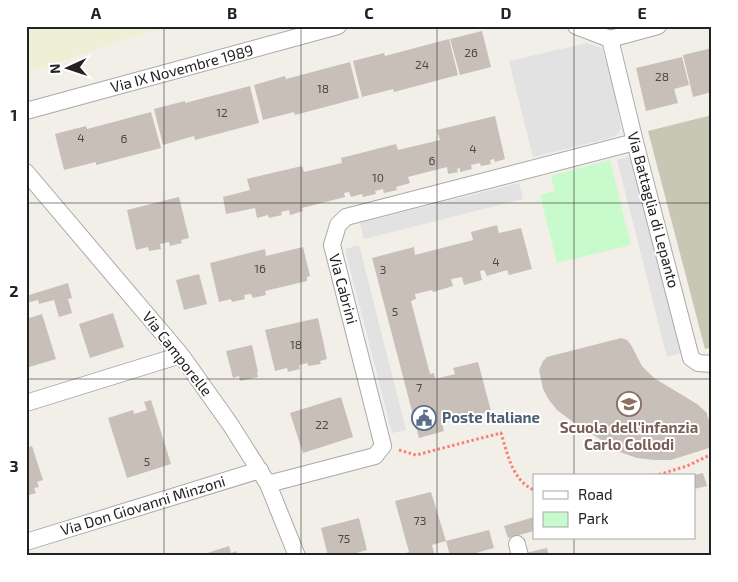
<svg xmlns="http://www.w3.org/2000/svg" width="738" height="582" viewBox="0 0 738 582" font-family="'Exo 2',sans-serif">
  <rect width="100%" height="100%" fill="#f2efe9"/>
  <path fill="#c7c7b4" d="M712,115V347L705,349L648,131Z"/>
  <path fill="#eef0d5" d="M26,26H167L26,73Z"/>
  <path fill="#c8facc" d="M610,160L631,245L557,263L540,195L555,191L551,176Z"/>
  <path fill="#e2e2e2" d="M587,43L602,48L613,86L621,128L618,134L611,138L533,157L509,61Z
    M631,156L681,353L667,357L617,160Z
    M519,183L523,199L364,239L360,223Z
    M359,245L406,430L392,433L345,249Z"/>
  <path fill="#c7bfb8" d="M482,31L491,67L460,75L450,39Z
    M449,39L458,75L394,92L393,89L362,97L353,61L384,53L385,56Z
    M712,48V92L693,97L683,55Z
    M682,57L689,85L674,89L678,103L646,111L636,68Z
    M350,62L359,98L295,115L294,112L263,120L254,85L285,76L286,79Z
    M250,86L259,123L195,140L194,136L163,145L154,109L185,101V103Z
    M151,112L161,148L96,165V162L64,170L55,134L86,126L87,129Z
    M495,116L505,159L495,162L494,159L490,160L491,164L481,166L480,163L471,165L472,169L460,172V168L457,169L458,172L448,174L447,167L408,177L410,183L396,187L397,190L384,193L383,189L375,191L376,194L363,197L362,194L351,197L349,192L344,193L345,197L302,208L303,211L290,215L289,210L281,212L282,215L269,218L268,215L257,218L255,208L226,214L223,197L250,190L247,179L302,166L304,172L342,163L341,158L396,144L398,150L440,140L437,130Z
    M179,197L189,238L181,240L182,243L170,246L169,242L160,244L161,249L149,251L148,247L136,250L127,210Z
    M497,225L499,233L521,228L532,269L509,275L507,270L487,276L484,270L480,271L482,280L464,285L462,277L451,279L453,286L433,292L432,290L415,294L416,299L411,301L430,374L434,373L435,379L455,374L453,368L478,362L491,411L442,423L444,431L419,438L372,258L414,247L415,255L473,240L471,232Z
    M303,247L310,276L307,277V281L265,291L266,295L253,298L251,294L244,295L245,299L232,302L231,299L219,302L210,263L265,249L266,256Z
    M199,274L207,304L184,310L176,280Z
    M68,283L72,298L68,299L72,313L59,317L54,300L39,304L38,300L26,303V296Z
    M113,313L124,347L90,358L79,324Z
    M42,314L56,359L26,368V319Z
    M318,318L327,359L320,361L321,364L308,366V363L299,365L300,369L288,372L287,368L275,371L265,330Z
    M621,338L627,340L631,345L642,366L654,378L697,404L707,413L708,419L712,413V447L671,460H654L637,458L620,452L573,422L557,410L549,400L543,389L539,370L543,361L547,357Z
    M252,345L258,372H257L258,377L240,381L239,376L233,378L226,351Z
    M341,397L353,437L303,453L290,413Z
    M151,400L171,464L127,478L108,418L133,410L134,414L147,410L144,402Z
    M32,446L43,480L37,482L39,487L34,488L36,493L26,496V448Z
    M703,473L707,486L694,489V475Z
    M431,492L446,541L432,545L435,556H396L409,552L395,501Z
    M534,517V531L508,538L504,526Z
    M359,518L367,550L346,556H328L321,528Z
    M489,530L494,548L465,556H450L446,541Z
    M229,546L231,553L236,551L238,556H198Z
    M547,548L549,556H527L526,553Z"/>
  <g fill="none" stroke-linecap="round" stroke-linejoin="round">
    <defs>
      <path id="street" d="M576,26L610,39L658,26
        M610,39L635,142L691,358L698,363L712,364
        M26,111L338,26
        M26,172L181,355L230,424L268,484L297,556
        M26,403L181,355
        M268,484L375,456L383,446L332,245L338,225L346,217L635,142
        M26,542L260,470
        M517,544L520,556"/>
    </defs>
    <use href="#street" stroke="#a9a9a9" stroke-width="18"/>
    <path stroke="#fa8072" stroke-width="3" stroke-dasharray="2.5 2.5" stroke-linecap="butt" d="M399,450L416,455L501,433C508,455 512,480 534,490
      M654,476L687,466L712,454"/>
    <use href="#street" stroke="#fff" stroke-width="16"/>
  </g>
  <path fill="none" stroke="#222" stroke-width="1" stroke-opacity="0.55" d="M164,26V556M301,26V556M437,26V556M574,26V476M26,203H712M26,379H712M574,538V556"/>
  <defs>
    <symbol id="school-ring" viewBox="-11 -11 22 22"><circle r="9.5" fill="#fff" stroke="#8d6e63" stroke-width="1.5"/><path d="M0-5L7-2L0 1L-7-2ZM-4 1L0 2.5L4 1V4Q0 6-4 4Z" fill="#8d6e63"/></symbol>
    <symbol id="civic-ring" viewBox="-11 -11 22 22"><circle r="9.5" fill="#fff" stroke="#5c6f8a" stroke-width="1.5"/><path d="M-.6-6.5H3V-4.5H.6V-3L4-1V1h2V6H-6V1h2V-1L-.6-3ZM-1.2 2.5V6h2.4V2.5Z" fill="#5c6f8a"/></symbol>
  </defs>
  <g fill-rule="evenodd">
    <use href="#school-ring" x="615" y="390" width="28" height="28"/>
    <use href="#civic-ring" x="410" y="404" width="28" height="28"/>
  </g>
  <g text-anchor="middle" stroke-width="4" stroke-linejoin="round" paint-order="stroke">
    <g font-size="12" fill="#4b4948">
      <text x="471" y="57">26</text>
      <text x="422" y="69">24</text>
      <text x="662" y="81">28</text>
      <text x="323" y="93">18</text>
      <text x="222" y="117">12</text>
      <text x="81" y="142">4</text>
      <text x="124" y="143">6</text>
      <text x="473" y="153">4</text>
      <text x="432" y="165">6</text>
      <text x="378" y="182">10</text>
      <text x="496" y="266">4</text>
      <text x="260" y="273">16</text>
      <text x="383" y="274">3</text>
      <text x="395" y="316">5</text>
      <text x="296" y="349">18</text>
      <text x="419" y="392">7</text>
      <text x="322" y="429">22</text>
      <text x="147" y="466">5</text>
      <text x="420" y="525">73</text>
      <text x="344" y="543">75</text>
    </g>
    <g font-size="15" fill="#222" stroke="#fff">
      <text transform="translate(182 69) rotate(-15)" y="5">Via IX Novembre 1989</text>
      <text transform="translate(653 210) rotate(75)" y="5">Via Battaglia di Lepanto</text>
      <text transform="translate(343 289) rotate(75)" y="5">Via Cabrini</text>
      <text transform="translate(177 354) rotate(52)" y="5">Via Camporelle</text>
      <text transform="translate(143 506) rotate(-17)" y="5">Via Don Giovanni Minzoni</text>
    </g>
    <g font-size="15" font-weight="bold" fill="#4e5e75" stroke="#fff" text-anchor="start">
      <text x="442" y="423">Poste Italiane</text>
    </g>
    <g font-size="15" font-weight="bold" fill="#785e54" stroke="#fff">
      <text x="629" y="433">Scuola dell'infanzia<tspan x="629" dy="17">Carlo Collodi</tspan></text>
    </g>
  </g>
  <rect width="738" height="582" fill="none" stroke="#ffffff" stroke-width="55"/>
  <rect x="533" y="474" width="162" height="65" fill="#ffffff" stroke="#a7a7a7"/>
  <rect x="543" y="491" width="25" height="8" fill="#ffffff" stroke="#a7a7a7"/>
  <text x="578" y="500" font-size="15" fill="#222222">Road</text>
  <rect x="543" y="512" width="25" height="15" fill="#c8facc" stroke="#a7a7a7"/>
  <text x="578" y="524" font-size="15" fill="#222222">Park</text>
  <g transform="translate(68 68) rotate(267)" stroke="#ffffff" stroke-width="4" paint-order="stroke">
  <path d="M0-4L9 19L0 12L-9 19Z" fill="#222222"/>
  <text y="-8" font-size="14" font-weight="bold" text-anchor="middle" fill="#222222">N</text>
  </g>
  <rect x="28" y="28" width="682" height="526" fill="none" stroke="#222" stroke-width="2"/>
  <g font-size="16" text-anchor="middle" font-weight="bold" fill="#222">
    <text x="96" y="19">A</text>
    <text x="232" y="19">B</text>
    <text x="369" y="19">C</text>
    <text x="506" y="19">D</text>
    <text x="642" y="19">E</text>
    <text x="14" y="121">1</text>
    <text x="14" y="297">2</text>
    <text x="14" y="472">3</text>
  </g>
</svg>
